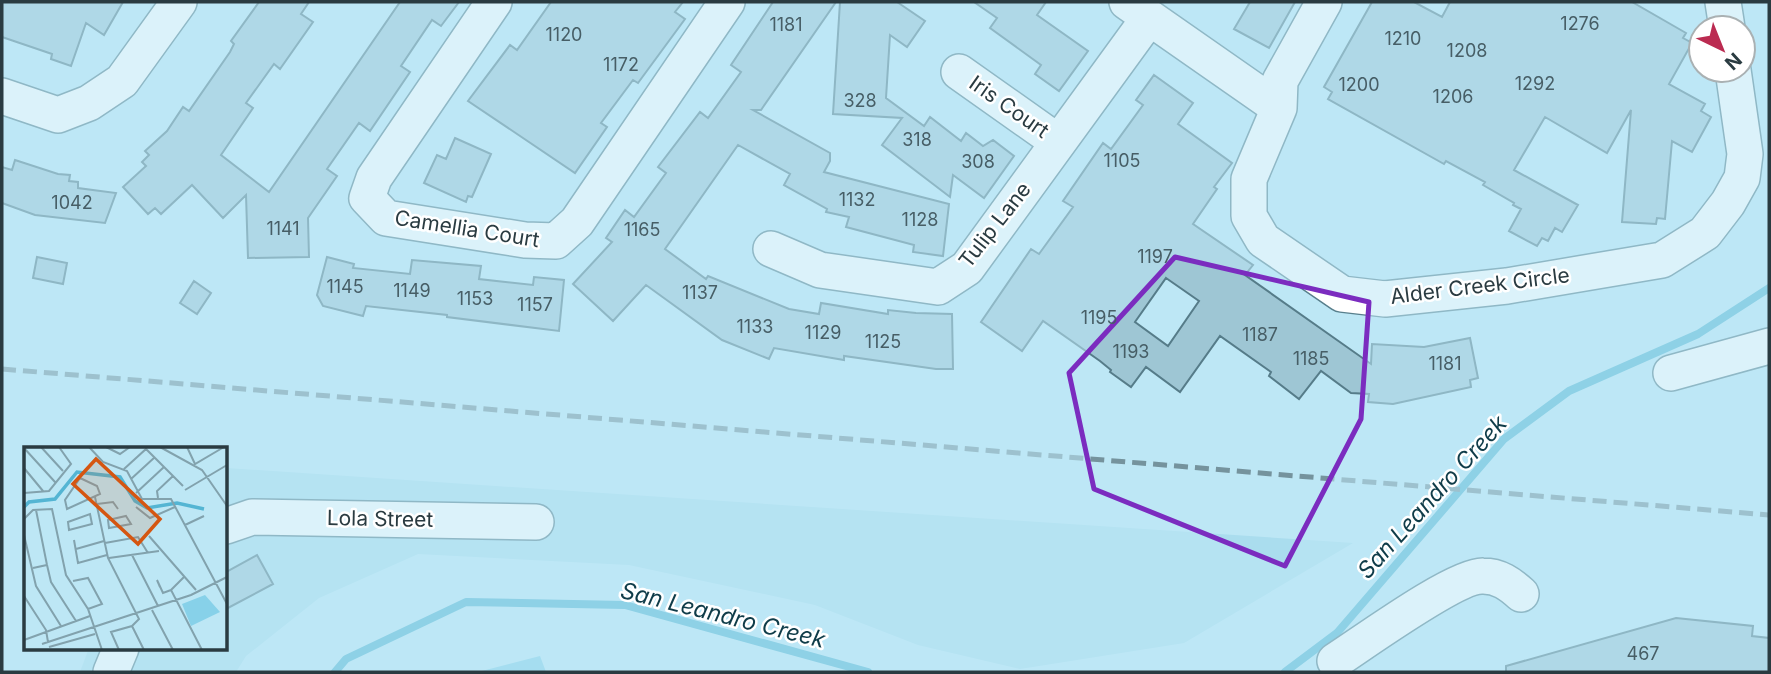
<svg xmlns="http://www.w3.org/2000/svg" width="1771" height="674" viewBox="0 0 1771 674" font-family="Inter,sans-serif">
  <rect width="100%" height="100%" fill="#bde7f5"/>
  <path fill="#ade" d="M226,468L1353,543L1184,643L1020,669L918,645L815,605L629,565L418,554L319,598L246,656L236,672H80L89,648H226Z"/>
  <path fill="#87d1e9" d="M540,656L546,672H478Z"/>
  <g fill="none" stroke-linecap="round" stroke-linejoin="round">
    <path stroke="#54b5d3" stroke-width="8" d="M335,672L346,659L466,602L625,605L868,672
      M1285,672L1337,633L1504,439L1569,391L1698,334L1769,288"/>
  </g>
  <path fill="#9ec6d4" stroke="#567c89" stroke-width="2" fill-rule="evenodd" d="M2,2H123L104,35L86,23L71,66L51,59L52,54L2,37Z
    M259,2H309L301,14L313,22L280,69L274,64L246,103L253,108L221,155L269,192L400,2H459L441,26L432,20L401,66L410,72L370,131L359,123L327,169L337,176L308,218L309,257L248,258L246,195L223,218L192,185L161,214L155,208L148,214L123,187L146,166L142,162L149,155L145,151L167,131L183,107L189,111L230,52L234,44L231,41Z
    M551,2H683L675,12L685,19L638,83L633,80L601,123L607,127L575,173L468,101L510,45L517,50Z
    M773,2H836L761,110H753L830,153V161L824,172L949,204L943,256L913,252L914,245L846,227L849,217L826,212L827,209L784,185L790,174L738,145L665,249L706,279L708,276L789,309L819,314L821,303L888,314V310L916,313L952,314L953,369H936L844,356V360L774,348L769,359L722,340L646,285L613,321L573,284L612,242L606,238L625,210L634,217L666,173L658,167L700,112L708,118L741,72L731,65Z
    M840,2H897L925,21L907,47L890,35L886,98L924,126L930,117L961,141L966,133L983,146L993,140L1014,156L984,198L953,175L950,197L882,145L902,118L833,114Z
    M974,2H1046L1037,15L1088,51L1059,91L1035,74L1041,65L990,28L997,18Z
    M1250,2H1295L1269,48L1234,29Z
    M1372,2H1414L1442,17L1450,2H1632L1686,33L1683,38L1692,43L1669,84L1705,104L1701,111L1711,117L1692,152L1672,141L1665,219L1657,218L1656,224L1622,222L1631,110L1607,153L1545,117L1514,170L1578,205L1562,232L1555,228L1548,241L1542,238L1537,246L1509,231L1521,209L1513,205L1514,203L1483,185L1485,182L1446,161L1444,164L1328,99L1332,92L1324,87Z
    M1154,75L1193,103L1178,124L1232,163L1214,187L1217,189L1193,224L1253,265L1245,275L1371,364L1372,344L1424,347L1470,338L1478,378L1470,380L1471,387L1393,404L1368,402L1369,394L1351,393L1321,371L1299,399L1269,376L1271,372L1220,336L1180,392L1146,367L1131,387L1110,372L1111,370L1100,361L1043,321L1022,351L981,322L1031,249L1039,254L1073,207L1063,201L1103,143L1111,149L1143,105L1136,100ZM1166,278L1199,301L1168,346L1135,322Z
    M455,138L491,154L472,197L468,196L466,202L424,183L437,155L446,159Z
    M15,160L58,174L70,175L69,181L78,182V188L116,193L105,223L35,215L2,203V167L12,170Z
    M37,257L67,263L63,284L33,278Z
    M327,257L354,264L353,268L410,274L412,260L481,266L479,279L533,285L534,277L564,280L559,331L447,317V315L366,306L363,316L323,306L317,295Z
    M194,281L211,293L197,314L180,303Z
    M257,555L273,584L226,609V572Z
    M1676,618L1753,626L1752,636L1769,638V672H1506V666Z"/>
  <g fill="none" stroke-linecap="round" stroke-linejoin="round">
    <defs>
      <path id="minor" d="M494,2L374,178L367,198L386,218L525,240L556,241L577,222L727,2
        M1127,2L1279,108
        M1324,2L1280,81L1279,108L1249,179V216L1263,240L1342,294L1385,299L1507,286L1662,260L1705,233L1728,203L1742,178L1745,154L1733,70
        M1723,2L1727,28
        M959,72L1058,142
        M2,96L58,115L89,103L122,81L179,2
        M771,249L820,270L938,287L967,268L1149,18
        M1671,373L1769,346
        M226,526L252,517L536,522
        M1335,661C1363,643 1456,575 1483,576C1499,576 1510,584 1521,594
        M111,672L121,648"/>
    </defs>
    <use href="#minor" stroke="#587f8c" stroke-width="38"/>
    <use href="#minor" stroke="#fff" stroke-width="35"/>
    <path stroke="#75939d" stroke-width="5" stroke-dasharray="14 7" stroke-linecap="butt" d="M2,369L1769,515"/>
  </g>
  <path d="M0 0H1771V674H0ZM1175,257L1369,302L1361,419L1285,566L1094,489L1069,373Z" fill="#bde7f5" fill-opacity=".55" fill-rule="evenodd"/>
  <path fill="none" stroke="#7b2cbf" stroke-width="5" stroke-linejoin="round" d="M1175,257L1369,302L1361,419L1285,566L1094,489L1069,373Z"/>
  <g text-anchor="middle" stroke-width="5" stroke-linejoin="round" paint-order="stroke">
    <g font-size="18" fill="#475e66">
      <text x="1580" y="30">1276</text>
      <text x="786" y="31">1181</text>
      <text x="564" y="41">1120</text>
      <text x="1403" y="45">1210</text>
      <text x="1467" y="57">1208</text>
      <text x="621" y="71">1172</text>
      <text x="1535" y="90">1292</text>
      <text x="1359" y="91">1200</text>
      <text x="1453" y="103">1206</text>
      <text x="860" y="107">328</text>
      <text x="917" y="146">318</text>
      <text x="1122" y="167">1105</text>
      <text x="978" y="168">308</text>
      <text x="857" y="206">1132</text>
      <text x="72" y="209">1042</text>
      <text x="920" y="226">1128</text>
      <text x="283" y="235">1141</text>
      <text x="642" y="236">1165</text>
      <text x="1155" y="263">1197</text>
      <text x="345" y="293">1145</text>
      <text x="412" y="297">1149</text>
      <text x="700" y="299">1137</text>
      <text x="475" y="305">1153</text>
      <text x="535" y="311">1157</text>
      <text x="1099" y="324">1195</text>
      <text x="755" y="333">1133</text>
      <text x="823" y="339">1129</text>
      <text x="1260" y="341">1187</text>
      <text x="883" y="348">1125</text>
      <text x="1131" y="358">1193</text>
      <text x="1311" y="365">1185</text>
      <text x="1445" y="370">1181</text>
      <text x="1643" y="660">467</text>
    </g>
    <g font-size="21" fill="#2a3b41" stroke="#fff">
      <text transform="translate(1009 107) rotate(35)" y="7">Iris Court</text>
      <text transform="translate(995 225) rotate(-52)" y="7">Tulip Lane</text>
      <text transform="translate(467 229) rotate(9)" y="7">Camellia Court</text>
      <text transform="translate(1480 286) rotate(-7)" y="7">Alder Creek Circle</text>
      <text transform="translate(380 519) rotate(1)" y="7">Lola Street</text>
    </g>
    <g font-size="23" font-style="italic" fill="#0f3c49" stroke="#fff">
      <text transform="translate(1432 497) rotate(-48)" y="8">San Leandro Creek</text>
      <text transform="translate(723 615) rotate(14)" y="8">San Leandro Creek</text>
    </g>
  </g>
  <g transform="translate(24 447)">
    <rect width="203" height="203" fill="#bde7f5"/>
    <path d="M181,148L196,165L167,179L158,157Z" fill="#87d1e9"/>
    <path fill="none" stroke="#54b5d3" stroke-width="3.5" d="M0,60L5,55L31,52L53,25L96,30L111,54L123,61L153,56L180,62"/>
    <path fill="none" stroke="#82a2ad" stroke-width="2" d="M17,0L39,24M65,0L79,15L103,24L118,52H147L203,157M82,0L96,7L106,0M136,0L178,23L203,59M163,0L171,17L200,0M0,1L31,35M0,21L19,44M100,22L122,2L159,39M56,31L73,39L76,47L43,62L41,53ZM107,32L131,10M161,43L203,18M0,46L25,44L47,17L35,0M112,46L140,20M71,50L84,111L115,172L108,179L87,185L95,203M134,51L133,44L149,29M73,57L89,55L94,62M112,60L126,71L151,60M12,63L23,118M66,67L68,77L45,83L44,75ZM102,69L107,77L85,81L84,73ZM0,72L9,63L28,62L42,128L64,162L78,203M161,78L180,69M0,88L12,139L37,179M125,89L172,143M50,93L54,116L83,108M81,96L114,90L124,106M52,102L80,94M108,108L134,159M85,111L135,104M9,121L23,118L27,135L52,174M161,129L147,143L178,203M49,134L64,131L78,157L64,162M136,140L133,133L139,146L147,143M0,149L22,183L24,195M128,163L149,203M108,179L120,203M0,193L66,169M18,197L167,148L203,130M25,200L71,187"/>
    <path fill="#d55611" fill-opacity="0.15" stroke="#d55611" stroke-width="3.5" d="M72,12L136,72L114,97L49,37Z"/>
    <rect width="203" height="203" fill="none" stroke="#2a3b41" stroke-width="3.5"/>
  </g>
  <rect width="1771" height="674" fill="none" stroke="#2a3b41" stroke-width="7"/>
  <g transform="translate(1722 49) rotate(137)"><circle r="33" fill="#ffffff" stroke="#aab1b3" stroke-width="2"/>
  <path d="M0-5L12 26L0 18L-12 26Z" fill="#bb2b51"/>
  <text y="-10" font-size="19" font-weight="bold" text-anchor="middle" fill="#2a3b41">N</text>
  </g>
</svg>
